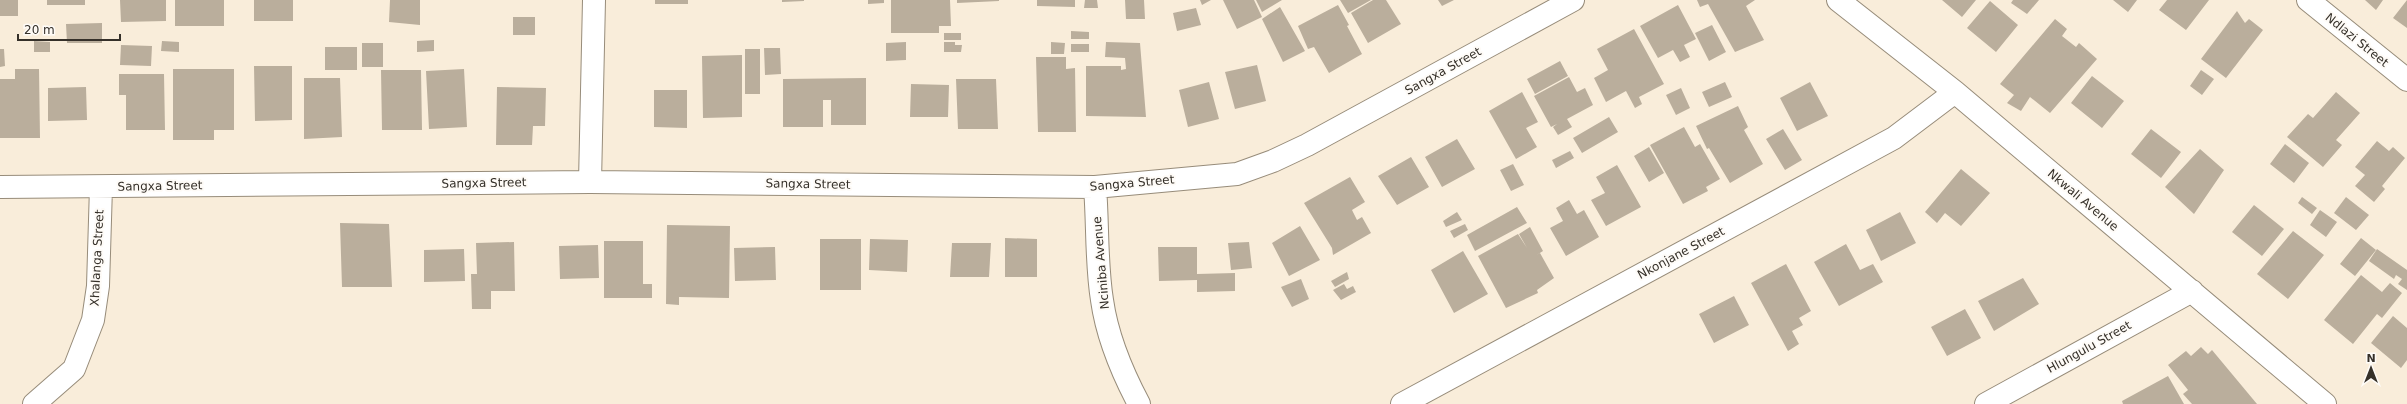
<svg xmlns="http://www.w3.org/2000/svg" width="2407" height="404" viewBox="0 0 2407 404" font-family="'DejaVu Sans',sans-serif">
  <rect width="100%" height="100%" fill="#f9edda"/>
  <path fill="#baae9c" d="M0,0H18V16H0Z
    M47,0H85V5H47Z
    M120,0H166V21L121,22Z
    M175,0H224V26H175Z
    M254,0H293V21H254Z
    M390,0H420V25L389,22Z
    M655,0H688V4H655Z
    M782,0H804V1L782,2Z
    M868,0H884V3L868,4Z
    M891,0H950L951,26H939V33H891Z
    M957,0H999V1L957,3Z
    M1037,0H1075V7L1037,6Z
    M1085,0H1097L1098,8H1084Z
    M1125,0H1144L1145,19H1126Z
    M1200,0H1211L1202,5Z
    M1223,0H1254L1262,17L1237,29Z
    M1256,0H1282L1262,12Z
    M1340,0H1371L1348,13Z
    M1373,0H1386L1401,24L1368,43L1351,13Z
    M1438,0H1454L1442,6Z
    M1697,0H1755L1746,6L1764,40L1735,52L1708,4L1700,7Z
    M1942,0H1976L1962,17Z
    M2013,0H2039L2027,14L2011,3Z
    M2113,0H2137L2128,12Z
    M2167,0H2209L2186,30L2159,10Z
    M2365,0H2383L2376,10Z
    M2407,0V28L2393,18Z
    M1990,1L2018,25L1996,52L1967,28Z
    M1338,5L1349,25L1347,26L1362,54L1329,73L1314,47L1308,49L1298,26Z
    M1678,5L1696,39L1684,45L1690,57L1680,62L1673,50L1658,58L1640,26Z
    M1280,7L1305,51L1283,62L1262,19Z
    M1196,8L1201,25L1177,31L1173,13Z
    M2237,11L2245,23L2249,19L2263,30L2226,78L2201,59Z
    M513,17H535V35H513Z
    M2055,19L2067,29L2062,36L2076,47L2079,43L2097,59L2050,113L2030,97L2021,111L2007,103L2014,95L2000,84Z
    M102,23V43H67L66,24Z
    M1712,25L1726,52L1709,61L1695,33Z
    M1634,29L1664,84L1639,97L1642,104L1635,108L1626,91L1606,102L1594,78L1608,70L1597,49Z
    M1071,31L1089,32V39H1071Z
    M944,33H961V40H944Z
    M434,40V51L417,52V41Z
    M34,41L50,42V52H34Z
    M162,41L179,42V52L161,51Z
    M906,42V60L886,61V43Z
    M944,42H955V45H962L961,52H944Z
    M1051,42L1065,43L1064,54H1051Z
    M1106,42L1140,43L1146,117L1086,116V66H1121V70L1126,69L1125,58L1105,57Z
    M362,43H383V67H362Z
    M1071,44H1089V52H1071Z
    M121,45L152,46L151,66L120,65Z
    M325,47H357V70H325Z
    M764,48H780L781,74L765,75Z
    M0,49H4L5,66L0,67Z
    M745,49H760V94H745Z
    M742,55V117L703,118L702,56Z
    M1036,57H1066V69L1075,68L1076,132H1038Z
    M1560,61L1568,76L1535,94L1527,79Z
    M1257,65L1266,101L1235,109L1225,72Z
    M254,66H292V120L255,121Z
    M15,69H39L40,138H0V79H15Z
    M173,69H234V130H214V140H173Z
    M464,69L467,127L429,129L426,71Z
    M381,70H421L422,130H382Z
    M2201,70L2214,79L2202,95L2190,86Z
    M119,74H164L165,130H126V95H119Z
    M2092,76L2124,101L2102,128L2071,103Z
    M1569,77L1577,92L1585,88L1593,105L1567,119L1572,127L1558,135L1553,127L1557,124L1551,127L1534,96Z
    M304,78H340L342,137L304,139Z
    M866,78V125H831V100H823V127H783V79Z
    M956,79H996L998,129H958Z
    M1209,82L1219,119L1188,127L1179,90Z
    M1725,82L1732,97L1709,107L1702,92Z
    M1810,82L1828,116L1797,131L1780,98Z
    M911,84L949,85L948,117H910Z
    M86,87L87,120L48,121V88Z
    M497,87L546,88L545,126H533L532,145H496Z
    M1681,88L1690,108L1676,115L1666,95Z
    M654,90H687V128L654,127Z
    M1522,92L1538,122L1526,128L1537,147L1516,159L1489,111Z
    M2336,92L2360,113L2336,140L2342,145L2323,167L2287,137L2308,114L2313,118Z
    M1738,106L1748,127L1744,130L1763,164L1730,183L1709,148L1707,149L1696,126Z
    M1609,117L1618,132L1582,153L1573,138Z
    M1684,127L1695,147L1700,144L1720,179L1706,187L1708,191L1683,204L1650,145Z
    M1783,129L1802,160L1785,170L1766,139Z
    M2151,129L2181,152L2161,178L2131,154Z
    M1457,139L1475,169L1442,187L1425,157Z
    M2377,141L2389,151L2393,147L2405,158L2382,186L2385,189L2374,202L2355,186L2365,175L2355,167Z
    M2285,144L2309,163L2294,183L2270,164Z
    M1649,147L1664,173L1649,182L1634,156Z
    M2200,149L2224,170L2194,214L2165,187Z
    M1570,151L1574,158L1556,168L1552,160Z
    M1411,157L1429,187L1397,205L1378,176Z
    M1513,164L1524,185L1511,191L1500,170Z
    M1617,165L1641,207L1606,226L1591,200L1605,193L1596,177Z
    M1961,169L1990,193L1961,226L1945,213L1937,223L1925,212Z
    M1350,177L1365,202L1352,210L1357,220L1362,217L1371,233L1333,255L1332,248L1304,203Z
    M2302,197L2317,208L2312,214L2298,203Z
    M2346,197L2369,215L2356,230L2334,213Z
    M1569,200L1577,214L1584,210L1599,237L1566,256L1550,228L1563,221L1556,208Z
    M2254,205L2284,229L2262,256L2232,232Z
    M1517,207L1527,223L1475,251L1467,235Z
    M2320,210L2337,222L2326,237L2310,225Z
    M1457,212L1462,220L1446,227L1443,221Z
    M1900,212L1916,243L1881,261L1866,230Z
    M340,223L389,224L392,287H342Z
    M1465,224L1468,230L1454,238L1450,231Z
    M667,225L730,226L729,298L679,297V305L666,304Z
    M1300,226L1320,260L1289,276L1272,243Z
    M1530,227L1543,251L1535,256L1540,253L1554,278L1537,290L1538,293L1506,308L1478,256L1518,234L1527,248L1519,234Z
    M2293,231L2324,255L2288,299L2257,274Z
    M1005,238L1037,239V277H1005Z
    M2361,238L2376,250L2355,276L2340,264Z
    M820,239H861V290H820Z
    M870,239L908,240L907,272L869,270Z
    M604,241H643V284H652V298H604Z
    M514,242L515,291H491V309H472L471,274H477L476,243Z
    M1249,242L1252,268L1231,270L1228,243Z
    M952,243H991L989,277H950Z
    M1846,244L1860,270L1873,264L1883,282L1839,306L1814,262Z
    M598,245L599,278L560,279L559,246Z
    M775,247L776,280L735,281L734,248Z
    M1158,247H1197V274L1235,273V291L1197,292V280L1159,281Z
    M464,249L465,281L424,282V250Z
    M2377,249L2407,270V290L2398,284L2402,279L2396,275L2394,279L2369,261Z
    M1463,251L1488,294L1454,313L1431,270Z
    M1786,264L1811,311L1799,318L1803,325L1792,331L1799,344L1788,351L1751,283Z
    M1347,272L1349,279L1335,287L1331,281Z
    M2361,275L2382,292L2390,283L2402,293L2382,318L2377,314L2353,344L2324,320Z
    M2023,278L2039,304L1994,331L1978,301Z
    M1301,279L1309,299L1292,307L1281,287Z
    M1344,284L1347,289L1353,286L1356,292L1341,300L1333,290Z
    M1734,296L1749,325L1714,343L1699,314Z
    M1965,309L1981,338L1947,356L1931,327Z
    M2393,316L2407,328V360L2401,368L2371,343Z
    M2201,347L2208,354L2212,350L2257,404H2192L2183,394L2188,390L2168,365L2186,351L2191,356Z
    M2168,376L2184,404H2123L2122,401Z"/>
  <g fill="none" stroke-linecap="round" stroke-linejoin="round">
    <defs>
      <path id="minor" d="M1838,0L1955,92L2325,404
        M2308,0L2407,80
        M590,182L594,0
        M0,187L590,182L1095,187L1237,174L1273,161L1307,145L1573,0
        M1095,187C1098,224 1096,263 1102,300C1107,336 1122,372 1139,404
        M34,404L74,369L93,320L98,286L101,187
        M1402,404L1894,138L1955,92
        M1986,404L2192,291"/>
    </defs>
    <use href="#minor" stroke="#978c7a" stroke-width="24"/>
    <use href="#minor" stroke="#fff" stroke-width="22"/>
  </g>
  <g text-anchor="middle" stroke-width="4" stroke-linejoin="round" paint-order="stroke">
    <g font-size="12" fill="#353029" stroke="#fefbf7">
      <text transform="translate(2357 40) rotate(39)" y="4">Ndlazi Street</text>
      <text transform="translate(1443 71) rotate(-29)" y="4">Sangxa Street</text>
      <text transform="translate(484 183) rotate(-1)" y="4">Sangxa Street</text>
      <text transform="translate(1132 183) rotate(-5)" y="4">Sangxa Street</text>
      <text transform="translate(808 184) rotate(1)" y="4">Sangxa Street</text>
      <text transform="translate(160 186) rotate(-1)" y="4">Sangxa Street</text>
      <text transform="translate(2083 200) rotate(40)" y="4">Nkwali Avenue</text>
      <text transform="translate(1681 253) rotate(-28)" y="4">Nkonjane Street</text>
      <text transform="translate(97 258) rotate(-87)" y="4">Xhalanga Street</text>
      <text transform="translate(1101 263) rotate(-95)" y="4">Nciniba Avenue</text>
      <text transform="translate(2089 347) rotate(-29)" y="4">Hlungulu Street</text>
    </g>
  </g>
  <g transform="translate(2371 368)" stroke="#fefbf7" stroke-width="3" paint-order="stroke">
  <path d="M0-3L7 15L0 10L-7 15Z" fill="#353029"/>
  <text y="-6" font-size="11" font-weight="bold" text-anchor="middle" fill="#353029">N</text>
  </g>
  <path d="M18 34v6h102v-6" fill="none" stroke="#353029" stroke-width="2"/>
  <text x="24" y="34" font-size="12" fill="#353029" stroke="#fefbf7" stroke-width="3" paint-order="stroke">20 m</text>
</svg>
